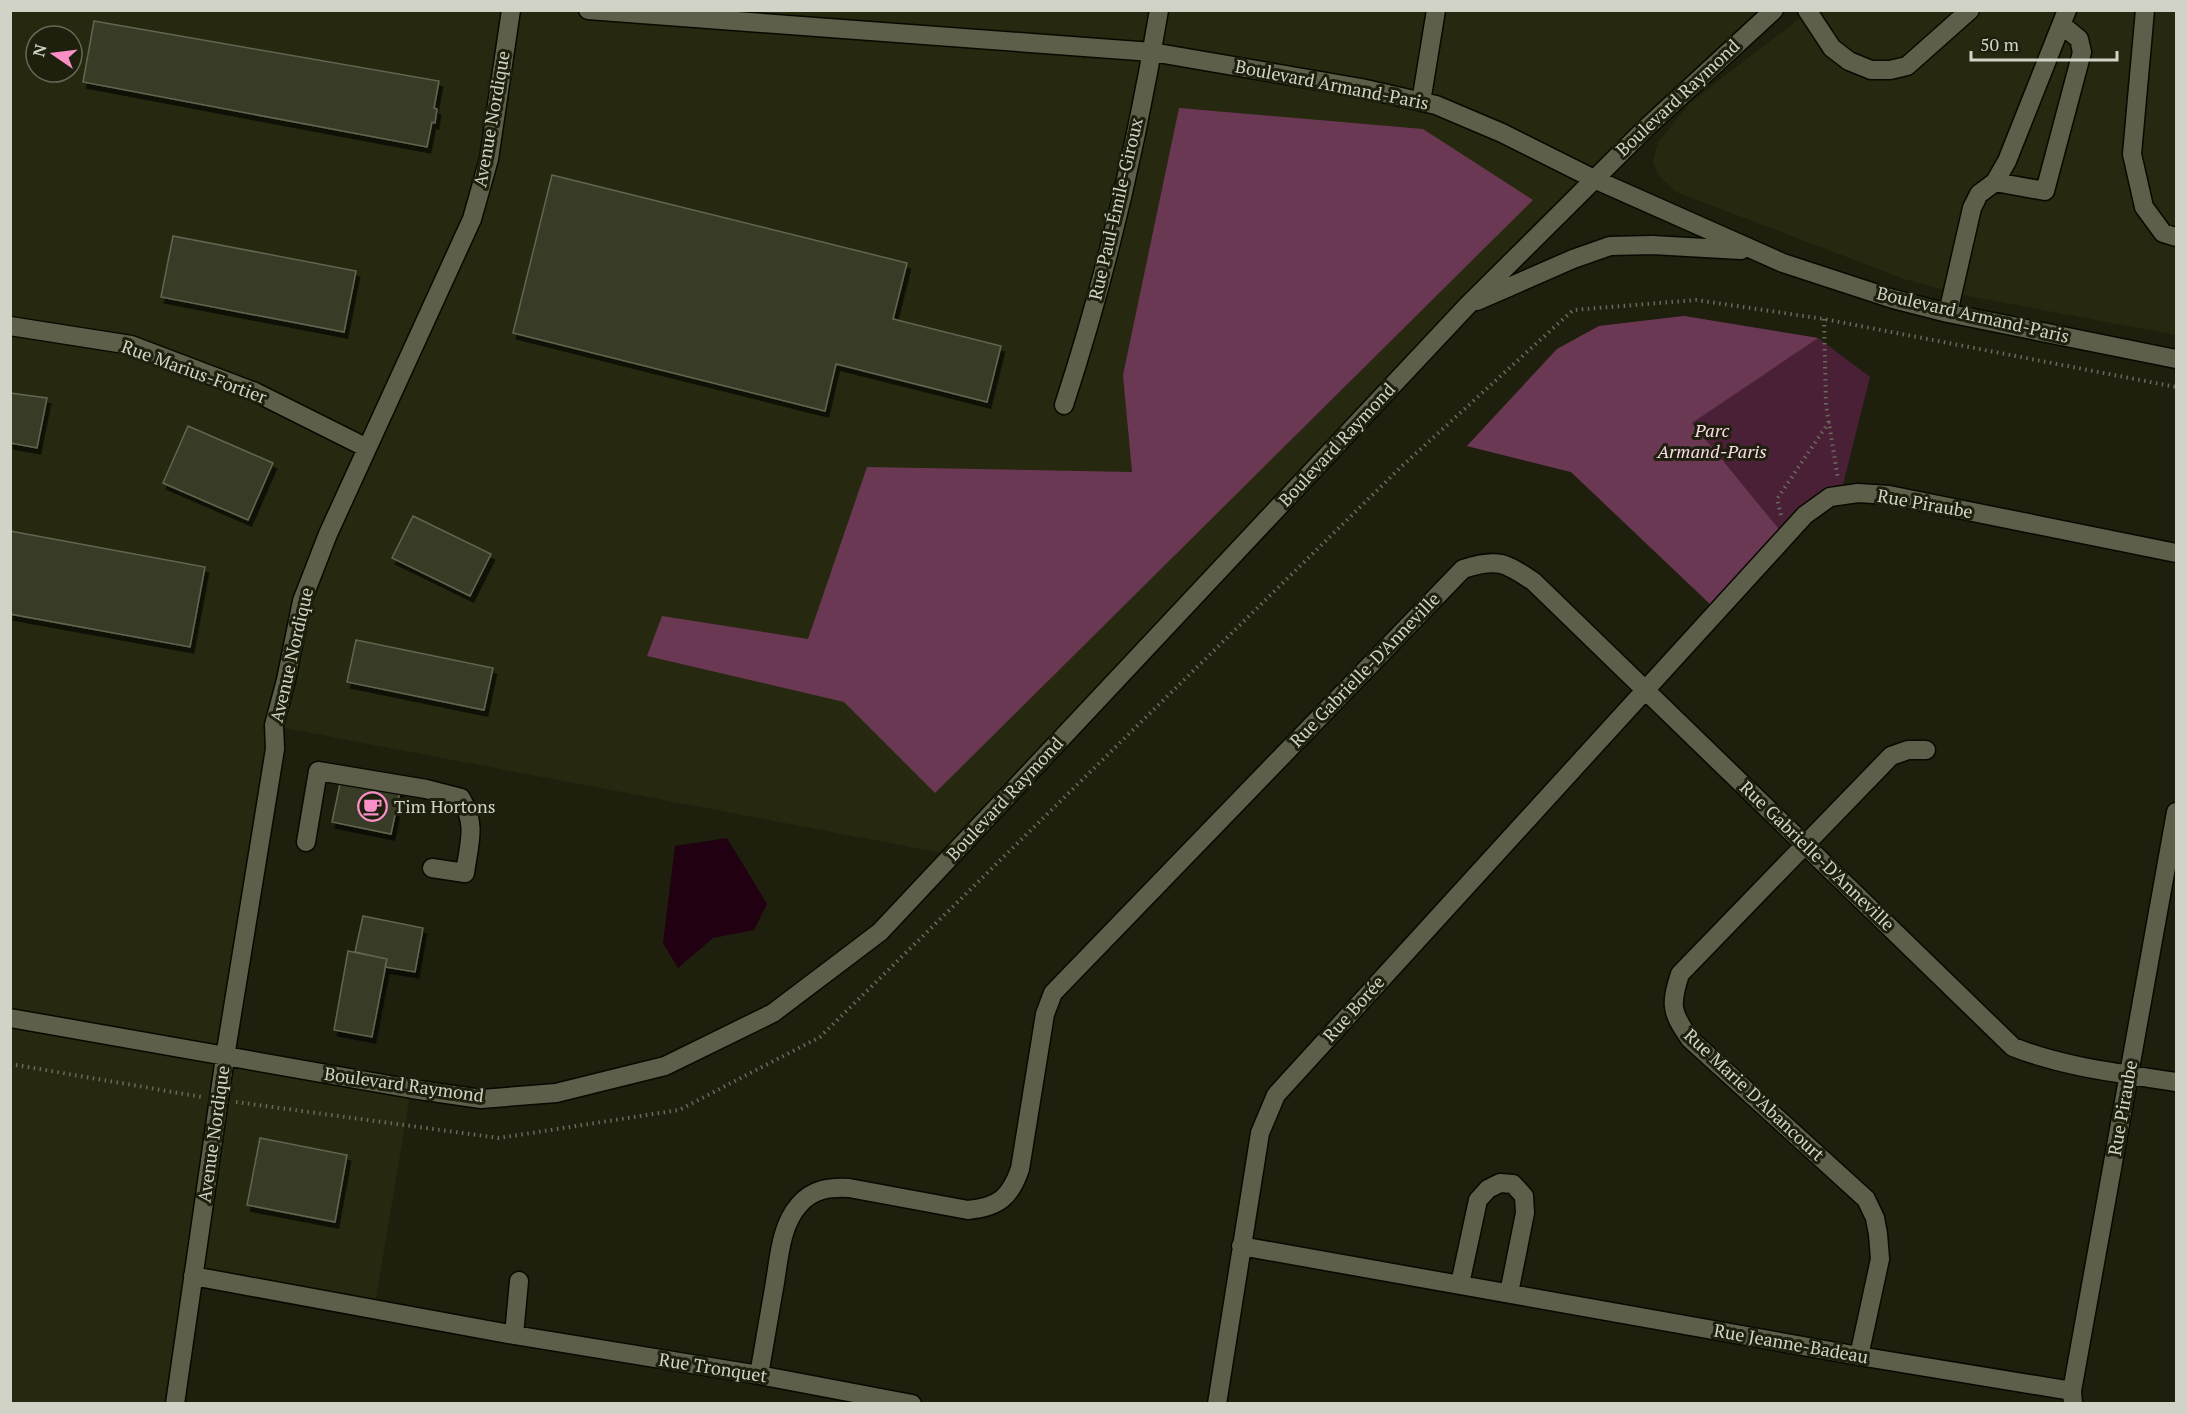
<svg xmlns="http://www.w3.org/2000/svg" width="2187" height="1414" viewBox="0 0 2187 1414" font-family="'PT Serif',serif">
  <defs>
    <filter id="shadow"><feDropShadow dx="3.5" dy="6" stdDeviation="0" flood-color="#0009"/></filter>
  </defs>
  <rect width="100%" height="100%" fill="#1e200d"/>
  <path fill="#26280f" fill-rule="evenodd" d="M10,11H1773L1645,129L953,855L274,726L225,1056L411,1089L374,1310L193,1277L175,1404L11,1403ZM36,36H72V72H36Z
    M1809,11H2176V335L1963,295L1907,280L1676,192L1659,176L1653,162L1658,142L1691,102Z"/>
  <path fill="#4a2037" d="M1684,316L1818,338L1870,377L1840,496L1829,497L1718,611L1571,472L1467,446L1557,349L1599,326Z"/>
  <path fill="#6b3853" d="M1179,108L1423,129L1533,200L935,793L844,702L647,656L662,616L808,639L867,467L1132,472L1123,375Z
    M1684,316L1818,338L1692,423L1782,533L1712,606L1571,472L1467,446L1557,349L1599,326Z"/>
  <path fill="#210012" d="M727,838L767,904L754,930L713,938L678,968L663,943L675,846Z"/>
  <path fill="#393b28" stroke="#636550" stroke-width="1.5" filter="url(#shadow)" d="M94,21L439,81L434,108L437,109L435,123L432,122L427,147L83,82Z
    M552,175L907,263L893,319L1001,346L987,402L836,364L825,411L513,333Z
    M173,236L356,271L344,332L161,297Z
    M10,393L47,398L37,448L10,443Z
    M188,426L273,463L248,520L163,483Z
    M413,516L491,554L470,596L392,558Z
    M10,531L205,567L190,647L10,614Z
    M356,640L493,668L484,710L347,682Z
    M341,779L400,791L391,834L332,822Z
    M363,916L423,928L415,972L385,967L387,959L355,952Z
    M348,951L387,959L372,1037L334,1030Z
    M260,1138L347,1155L335,1222L247,1205Z"/>
  <g fill="none" stroke-linecap="round" stroke-linejoin="round">
    <defs>
      <path id="minor" d="M588,10L1152,52L1361,88L1436,105L1502,133L1594,179L1783,263L1893,299L1948,313L2176,359
        M1807,10L1832,48L1849,61L1871,70H1890L1907,66L1970,10
        M2145,10L2132,154L2144,207L2163,233L2176,237
        M1421,102L1436,10
        M1995,182L2045,191L2082,52L2079,39L2062,25
        M1477,301L1573,259L1610,246L1652,245L1741,250
        M1948,313L1972,208L1979,194L1995,182L2007,161L2067,10
        M10,326L131,345L255,392L367,448
        M1064,405C1106,277 1137,144 1159,10
        M306,842L318,771L426,789L461,798C477,825 469,843 465,873L432,868
        M10,1018L412,1089L481,1099L556,1093L665,1066L773,1013L880,932L1467,306L1645,129L1774,10
        M1241,1246L1859,1356L2072,1391
        M193,1276L514,1335L759,1375L912,1404
        M1460,1284L1478,1200L1488,1189L1500,1183L1513,1184L1524,1196L1525,1213L1509,1293
        M514,1335L519,1281
        M1859,1356L1880,1259L1878,1234L1875,1218L1866,1199L1690,1039C1671,1012 1670,1005 1680,974L1891,756L1908,750H1926
        M759,1375C764,1346 769,1317 774,1288C779,1261 780,1226 799,1205C812,1189 830,1187 849,1188L968,1210C998,1207 1010,1198 1020,1169L1045,1014L1053,993L1463,569C1497,558 1505,562 1534,582L2013,1047C2067,1068 2120,1073 2176,1082
        M175,1404L225,1057L275,749L274,725L286,680L302,601L328,534L472,219L489,159L511,10
        M1217,1404L1260,1133L1276,1095L1805,515L1830,497L1858,493L1889,495L2176,553
        M2073,1404L2072,1391L2176,812"/>
    </defs>
    <use href="#minor" stroke="#080900" stroke-width="21"/>
    <path stroke="#696b5b" stroke-width="4" stroke-dasharray="1.5 4.5" stroke-linecap="butt" d="M1824,319L1826,405L1838,479
      M1781,515L1777,499L1829,422
      M10,1064L202,1097
      M236,1102L499,1138L679,1110L820,1037L1401,467L1573,310L1696,300L1824,319L2176,387"/>
    <use href="#minor" stroke="#5d5f4a" stroke-width="18"/>
  </g>
  <defs>
    <symbol id="cafe-ring" viewBox="-11 -11 22 22"><circle r="9.5" fill="#1e200d" stroke="#fa8fc8" stroke-width="1.5"/><path d="M-5.5-4.5H6V0H3Q3 3.5 0 3.5H-2.5Q-5.5 3.5-5.5 0ZM3-3.2v2h1.7v-2ZM-6 4.5H4V6H-6Z" fill="#fa8fc8"/></symbol>
  </defs>
  <g fill-rule="evenodd">
    <use href="#cafe-ring" x="356" y="790" width="33" height="33"/>
  </g>
  <g text-anchor="middle" stroke-width="6" stroke-linejoin="round" paint-order="stroke">
    <g font-size="18" fill="#d1d3c7" stroke="#1e200d">
      <text transform="translate(1332 85) rotate(11)" y="6">Boulevard Armand-Paris</text>
      <text transform="translate(1678 98) rotate(-43)" y="6">Boulevard Raymond</text>
      <text transform="translate(492 119) rotate(-80)" y="6">Avenue Nordique</text>
      <text transform="translate(1116 209) rotate(-77)" y="6">Rue Paul-Émile-Giroux</text>
      <text transform="translate(1973 315) rotate(13)" y="6">Boulevard Armand-Paris</text>
      <text transform="translate(194 372) rotate(20)" y="6">Rue Marius-Fortier</text>
      <text transform="translate(1337 445) rotate(-47)" y="6">Boulevard Raymond</text>
      <text transform="translate(1925 504) rotate(10)" y="6">Rue Piraube</text>
      <text transform="translate(292 655) rotate(-77)" y="6">Avenue Nordique</text>
      <text transform="translate(1365 670) rotate(-46)" y="6">Rue Gabrielle-D'Anneville</text>
      <text transform="translate(1005 799) rotate(-47)" y="6">Boulevard Raymond</text>
      <text transform="translate(1817 856) rotate(44)" y="6">Rue Gabrielle-D'Anneville</text>
      <text transform="translate(1354 1009) rotate(-48)" y="6">Rue Borée</text>
      <text transform="translate(404 1085) rotate(8)" y="6">Boulevard Raymond</text>
      <text transform="translate(1754 1095) rotate(43)" y="6">Rue Marie D'Abancourt</text>
      <text transform="translate(2123 1108) rotate(-80)" y="6">Rue Piraube</text>
      <text transform="translate(214 1134) rotate(-82)" y="6">Avenue Nordique</text>
      <text transform="translate(1791 1344) rotate(10)" y="6">Rue Jeanne-Badeau</text>
      <text transform="translate(713 1368) rotate(9)" y="6">Rue Tronquet</text>
    </g>
    <g font-size="18" font-style="italic" fill="#fcd9e9" stroke="#1e200d">
      <text x="1712" y="437">Parc<tspan x="1712" dy="21">Armand-Paris</tspan></text>
    </g>
    <g font-size="18" fill="#d1d3c7" stroke="#1e200d" text-anchor="start">
      <text x="394" y="813">Tim Hortons</text>
    </g>
  </g>
  <rect width="2187" height="1414" fill="none" stroke="#d1d3c7" stroke-width="24"/>
  <g transform="translate(54 54) rotate(284)"><circle r="28" fill="#1e200d" stroke="#666857" stroke-width="1.5"/>
  <path d="M0-4.5L10 22L0 15L-10 22Z" fill="#fa8fc8"/>
  <text y="-9" font-size="16" font-weight="bold" text-anchor="middle" fill="#d1d3c7">N</text>
  </g>
  <path d="M1971 51v9h146v-9" fill="none" stroke="#d1d3c7" stroke-width="3"/>
  <text x="1980" y="51" font-size="18" fill="#d1d3c7" stroke="#1e200d" stroke-width="4.5" paint-order="stroke">50 m</text>
</svg>
